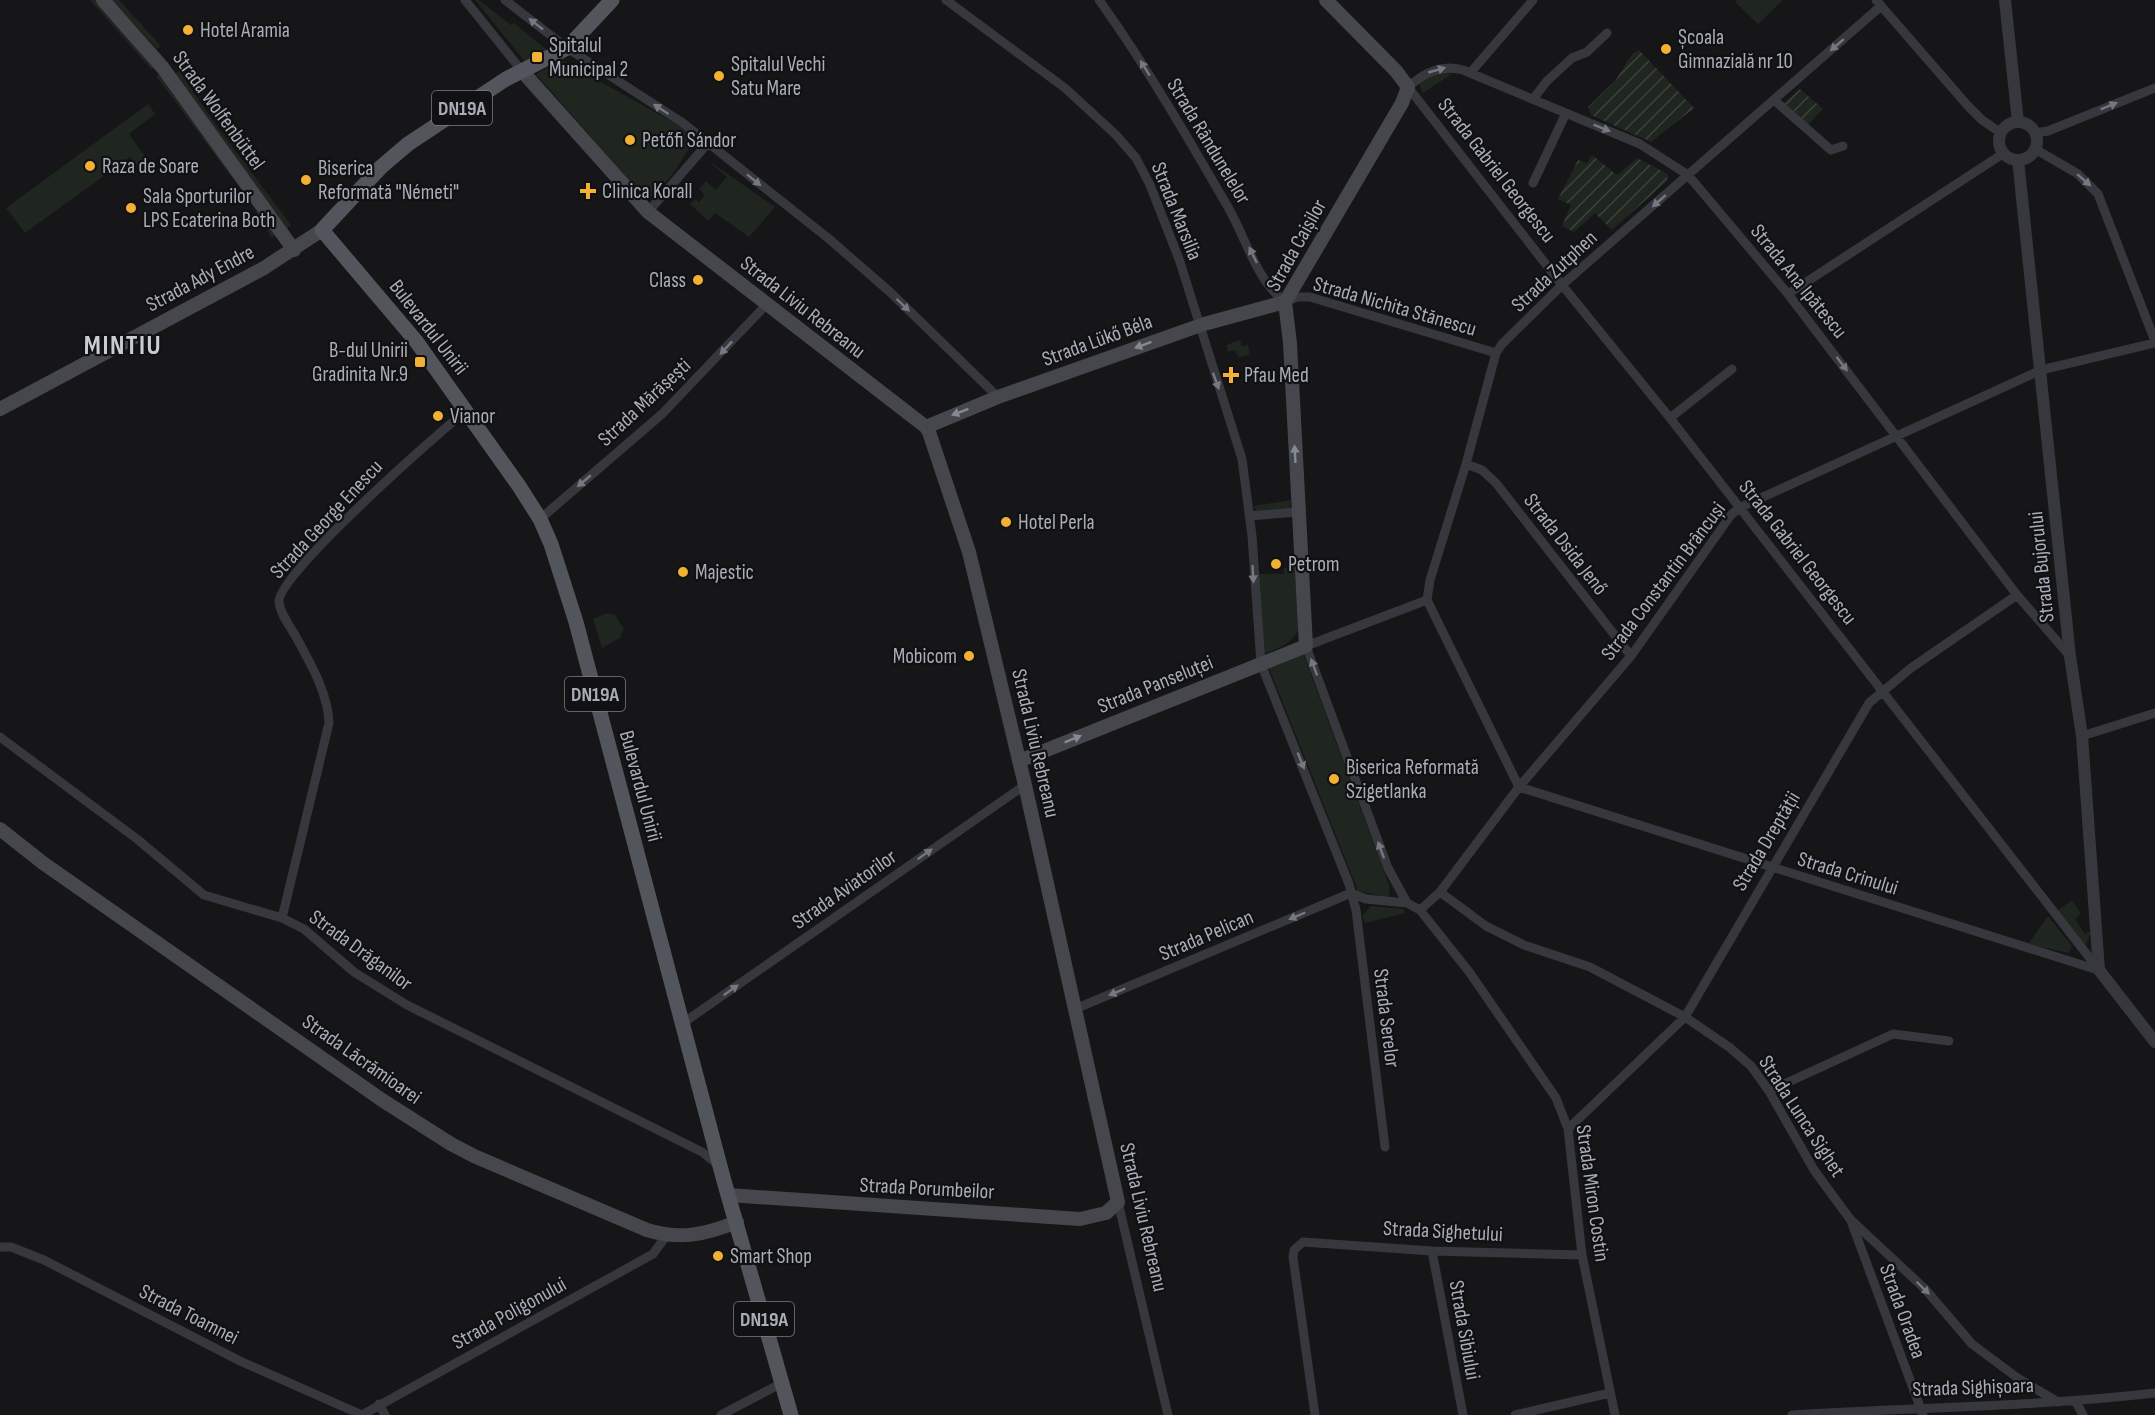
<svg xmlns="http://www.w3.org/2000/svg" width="2155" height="1415" viewBox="0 0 2155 1415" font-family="'Sofia Sans Condensed',sans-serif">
  <defs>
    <pattern id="garden-furrows" width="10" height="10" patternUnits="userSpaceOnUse" patternTransform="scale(1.5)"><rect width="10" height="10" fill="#1e261f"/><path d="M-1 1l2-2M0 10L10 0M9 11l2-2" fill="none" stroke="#3c433d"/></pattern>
  </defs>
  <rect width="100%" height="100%" fill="#161618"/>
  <path fill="#1e261f" d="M90,0H97L155,67L151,69Z
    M112,0H119L161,46L157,49Z
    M475,0H479L511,25L514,23L548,51L527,64Z
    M1737,0H1783L1758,24L1735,2Z
    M562,60L692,133L693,143L672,175L647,201L536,74Z
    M179,71L213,121L291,225L287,228L174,74Z
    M1439,72L1452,74L1423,93L1418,82Z
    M161,73L276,235L272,238L249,200L156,76Z
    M148,104L155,114L129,134L154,169L145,176L130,157L25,233L6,208Z
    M706,159L775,207L749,237L715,213L708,221L690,204L695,199L699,202L705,195L699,189L706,181L716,190L727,177Z
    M1240,340L1242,346L1248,345L1250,355L1238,357L1235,350L1228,352L1226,345Z
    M1291,500L1290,509L1257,512L1254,506Z
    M1287,557H1294C1300,603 1320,637 1263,654L1258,574H1284V568L1288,567Z
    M608,613L615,615L624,629L620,638L602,648L593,619Z
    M1303,653L1389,885L1390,892L1388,897L1358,891L1269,668Z
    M2072,900L2081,914L2075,919L2085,934L2092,930L2085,946L2057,911Z
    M1371,906L1404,909L1405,913L1365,923L1362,916Z
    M2048,916L2072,946L2069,953L2028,944Z"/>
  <path fill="url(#garden-furrows)" d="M1639,50L1694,108L1651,142L1591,115L1588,107L1615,81L1632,54Z
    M1800,89L1823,109L1807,126L1783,104Z
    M1592,155L1617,175L1637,158L1668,174L1667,181L1612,230L1595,213L1574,232L1562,226L1571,205L1558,199L1578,160L1587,163Z"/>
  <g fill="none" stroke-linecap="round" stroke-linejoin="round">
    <path stroke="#37383d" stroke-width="9" d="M465,0L522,71
      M505,0L567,48L683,123L828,238L890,292L998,397
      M946,0L1065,88L1116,135L1136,158L1150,185L1179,259L1242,459L1252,536L1261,664L1349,884L1356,910L1385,1147
      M1099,0C1147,67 1188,138 1229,209C1246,239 1257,281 1285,302L1297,297H1310L1496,353
      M1876,0L1968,106L1982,120L2001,133
      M1471,72L1533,0
      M1533,99L1547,81L1572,58L1587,52L1607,33
      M1774,100L1831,150L1843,146
      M2035,133L2048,131L2155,88
      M2035,149L2078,174L2098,194L2155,341
      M1533,183L1566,113
      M648,212L708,143
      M1788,294L2004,153
      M1670,418L1732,369
      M1466,464L1482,470L1496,483L1631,656
      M1249,516L1298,512
      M540,519L662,414L766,305
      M2070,656L2017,595L1788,294L1688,175L1640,144L1463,70C1441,64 1424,73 1408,87L1562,285L1670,418L2099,970
      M2082,736L2155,713
      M0,737L137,839L204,895L282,918L304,929L354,972L407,1005L702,1152L716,1163
      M1519,787L1427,600L1430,580L1466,464L1496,353L1502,344L1562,285L1881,6
      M1519,787L2098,970
      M1440,892L1486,926L1524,945L1590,967L1685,1017L1729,1047L1751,1066L1769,1091L1814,1170L1850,1219L1925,1289L1972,1344L2019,1379L2058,1402
      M1351,893L1366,899L1407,903L1420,910L1470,973L1556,1098L1568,1129L1582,1255L1615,1415
      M1407,903L1388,868L1306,646L1427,600
      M1420,910L1440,892L1519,787L1631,656L1731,515L1739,508L2041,370L2155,343
      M282,918L329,723C328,692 309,661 295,635C289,625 280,613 279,602C276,576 438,433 466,411
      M1075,1009L1351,893
      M683,1023L1025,785
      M1769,1091L1893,1034L1949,1041
      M1568,1129L1685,1017L1869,703L1911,668L2017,595
      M1118,1202L1168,1415
      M1851,1221L1923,1415
      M0,1247H11L44,1260L240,1361L362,1415L653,1254L666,1236
      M1432,1251L1463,1415
      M2076,1402L2083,1415
      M379,1404L385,1415
      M721,1415L782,1383
      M1315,1415L1293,1257L1294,1250L1303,1242L1432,1251L1582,1255
      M1515,1415L1610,1393
      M1792,1415C1913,1407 2035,1407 2155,1393"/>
    <path stroke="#37383d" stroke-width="12" d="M2005,0L2018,122
      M1999 141a19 19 0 1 1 38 0a19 19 0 1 1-38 0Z
      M2018,160L2070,656L2082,736L2099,970L2155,1042"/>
    <path stroke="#45474d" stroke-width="14" d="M103,0L163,68L294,250
      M522,71L648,212L926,427L929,432L969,552L1025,785L1118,1202L1106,1213L1080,1219L728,1195
      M0,409L264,268L322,230
      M926,427L998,397L1204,324L1285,302
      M1019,761L1306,646L1290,343L1285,302L1402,103L1408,87L1396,71L1326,0
      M0,829L43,863L382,1100L451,1144L474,1156L647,1230C680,1240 704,1235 737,1222"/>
    <path stroke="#53555c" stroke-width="15" d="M612,0L567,48L506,79L408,144L381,167L322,230L416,341L519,486L540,519L551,544L576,622L724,1181L791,1415"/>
  </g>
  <defs><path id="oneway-solid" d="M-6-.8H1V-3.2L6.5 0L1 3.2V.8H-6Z" transform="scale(1.5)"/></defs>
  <g fill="#757881">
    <use href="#oneway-solid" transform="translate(536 24) rotate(-142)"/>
    <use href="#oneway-solid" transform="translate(1837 45) rotate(139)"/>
    <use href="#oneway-solid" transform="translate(1145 68) rotate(-122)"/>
    <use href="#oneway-solid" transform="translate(1437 70) rotate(-16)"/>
    <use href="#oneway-solid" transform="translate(2109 106) rotate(-22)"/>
    <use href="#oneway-solid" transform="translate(661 109) rotate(-147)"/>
    <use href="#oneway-solid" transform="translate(1602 128) rotate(22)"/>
    <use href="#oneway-solid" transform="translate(754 180) rotate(39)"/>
    <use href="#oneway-solid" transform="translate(2084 180) rotate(41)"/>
    <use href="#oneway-solid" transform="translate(1659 201) rotate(139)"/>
    <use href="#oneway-solid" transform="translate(1253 255) rotate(-116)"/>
    <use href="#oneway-solid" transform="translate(903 305) rotate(44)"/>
    <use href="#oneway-solid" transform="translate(726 348) rotate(133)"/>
    <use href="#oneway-solid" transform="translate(1842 364) rotate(53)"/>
    <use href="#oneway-solid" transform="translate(1216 381) rotate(70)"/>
    <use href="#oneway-solid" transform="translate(584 481) rotate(140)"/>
    <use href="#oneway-solid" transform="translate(1253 574) rotate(87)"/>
    <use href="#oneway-solid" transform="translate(1314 667) rotate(-110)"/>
    <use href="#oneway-solid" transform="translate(1301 761) rotate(68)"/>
    <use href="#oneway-solid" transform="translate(1381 850) rotate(-110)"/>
    <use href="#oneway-solid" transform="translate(925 854) rotate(-35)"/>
    <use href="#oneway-solid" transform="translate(1297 916) rotate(157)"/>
    <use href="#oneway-solid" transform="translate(731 990) rotate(-35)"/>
    <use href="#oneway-solid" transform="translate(1117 992) rotate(157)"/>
    <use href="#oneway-solid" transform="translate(1923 1288) rotate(44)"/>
  </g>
  <g fill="#858993">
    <use href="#oneway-solid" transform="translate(1143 345) rotate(160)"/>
    <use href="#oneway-solid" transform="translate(960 412) rotate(159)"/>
    <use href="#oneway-solid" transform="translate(1295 454) rotate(-93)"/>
    <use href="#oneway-solid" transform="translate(1073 739) rotate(-22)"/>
  </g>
  <g fill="#f2b134" stroke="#111113" stroke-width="2">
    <circle cx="188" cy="30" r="6"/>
    <circle cx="1666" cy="49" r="6"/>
    <rect x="531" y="51" width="12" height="12" rx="3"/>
    <circle cx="719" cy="76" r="6"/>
    <circle cx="630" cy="140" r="6"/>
    <circle cx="90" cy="166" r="6"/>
    <circle cx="306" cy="180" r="6"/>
    <path d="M585 182h6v6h6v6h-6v6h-6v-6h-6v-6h6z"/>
    <circle cx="131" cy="208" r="6"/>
    <circle cx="698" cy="280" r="6"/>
    <rect x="414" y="356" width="12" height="12" rx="3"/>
    <path d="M1228 366h6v6h6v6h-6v6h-6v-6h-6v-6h6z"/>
    <circle cx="438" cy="416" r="6"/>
    <circle cx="1006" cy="522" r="6"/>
    <circle cx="1276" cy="564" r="6"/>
    <circle cx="683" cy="572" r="6"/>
    <circle cx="969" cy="656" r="6"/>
    <circle cx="1334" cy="779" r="6"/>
    <circle cx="718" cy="1256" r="6"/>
  </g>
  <g text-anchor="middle" stroke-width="4.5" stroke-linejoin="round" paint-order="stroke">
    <g fill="#111113" stroke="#7b7e86" stroke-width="1.5">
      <rect x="432" y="91" width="60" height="34" rx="4.5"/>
      <rect x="565" y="677" width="60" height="34" rx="4.5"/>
      <rect x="734" y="1302" width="60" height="34" rx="4.5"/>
    </g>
    <g font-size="20" font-weight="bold" fill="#a8adb8">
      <text x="462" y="115">DN19A</text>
      <text x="595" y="701">DN19A</text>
      <text x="764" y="1326">DN19A</text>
    </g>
    <g font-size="21" fill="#a8adb8" stroke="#111113" text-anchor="start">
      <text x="200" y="37">Hotel Aramia</text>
      <text x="1678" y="44">Școala<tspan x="1678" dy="24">Gimnazială nr 10</tspan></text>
      <text x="549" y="52">Spitalul<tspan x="549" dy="24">Municipal 2</tspan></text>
      <text x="731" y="71">Spitalul Vechi<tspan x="731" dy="24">Satu Mare</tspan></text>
      <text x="642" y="147">Petőfi Sándor</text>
      <text x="102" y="173">Raza de Soare</text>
      <text x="318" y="175">Biserica<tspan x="318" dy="24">Reformată "Németi"</tspan></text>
      <text x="602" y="198">Clinica Korall</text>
      <text x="143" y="203">Sala Sporturilor<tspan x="143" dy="24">LPS Ecaterina Both</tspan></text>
      <text x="686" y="287" text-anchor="end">Class</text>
      <text x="408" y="357" text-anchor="end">B-dul Unirii<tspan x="408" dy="24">Gradinita Nr.9</tspan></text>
      <text x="1244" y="382">Pfau Med</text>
      <text x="450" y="423">Vianor</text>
      <text x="1018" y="529">Hotel Perla</text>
      <text x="1288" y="571">Petrom</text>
      <text x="695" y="579">Majestic</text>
      <text x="957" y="663" text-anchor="end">Mobicom</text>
      <text x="1346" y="774">Biserica Reformată<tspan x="1346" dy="24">Szigetlanka</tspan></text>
      <text x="730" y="1263">Smart Shop</text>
    </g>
    <g font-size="21" fill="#a8adb8" stroke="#111113">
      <text transform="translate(219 110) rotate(54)" y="7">Strada Wolfenbüttel</text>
      <text transform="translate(1209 141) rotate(59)" y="7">Strada Rândunelelor</text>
      <text transform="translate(1497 170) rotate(52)" y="7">Strada Gabriel Georgescu</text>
      <text transform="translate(1177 211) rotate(68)" y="7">Strada Marsilia</text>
      <text transform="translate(1296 245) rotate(-61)" y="7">Strada Caișilor</text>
      <text transform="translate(1554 271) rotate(-43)" y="7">Strada Zutphen</text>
      <text transform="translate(200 278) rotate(-28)" y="7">Strada Ady Endre</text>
      <text transform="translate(1799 281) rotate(51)" y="7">Strada Ana Ipătescu</text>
      <text transform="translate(1395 306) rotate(16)" y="7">Strada Nichita Stănescu</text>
      <text transform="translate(803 307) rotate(38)" y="7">Strada Liviu Rebreanu</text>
      <text transform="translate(429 327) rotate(52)" y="7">Bulevardul Unirii</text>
      <text transform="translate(1097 340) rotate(-20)" y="7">Strada Lükő Béla</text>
      <text transform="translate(644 402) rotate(-43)" y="7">Strada Mărășești</text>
      <text transform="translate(326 519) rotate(-47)" y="7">Strada George Enescu</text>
      <text transform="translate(1566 544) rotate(52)" y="7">Strada Dsida Jenő</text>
      <text transform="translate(1798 552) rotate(52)" y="7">Strada Gabriel Georgescu</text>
      <text transform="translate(2041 567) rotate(-96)" y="7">Strada Bujorului</text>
      <text transform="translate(1663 581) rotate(-53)" y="7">Strada Constantin Brâncuși</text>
      <text transform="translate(1155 684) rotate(-22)" y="7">Strada Panseluței</text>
      <text transform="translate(1036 743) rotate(77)" y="7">Strada Liviu Rebreanu</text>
      <text transform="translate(641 786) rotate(75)" y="7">Bulevardul Unirii</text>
      <text transform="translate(1766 841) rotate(-59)" y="7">Strada Dreptății</text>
      <text transform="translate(1848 873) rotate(17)" y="7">Strada Crinului</text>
      <text transform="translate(844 889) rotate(-35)" y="7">Strada Aviatorilor</text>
      <text transform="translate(1206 935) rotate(-23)" y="7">Strada Pelican</text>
      <text transform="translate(361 950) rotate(36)" y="7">Strada Drăganilor</text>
      <text transform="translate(1387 1018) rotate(83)" y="7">Strada Serelor</text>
      <text transform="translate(362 1059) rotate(35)" y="7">Strada Lăcrămioarei</text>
      <text transform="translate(1802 1116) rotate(57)" y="7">Strada Lunca Sighet</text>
      <text transform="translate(927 1188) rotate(3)" y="7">Strada Porumbeilor</text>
      <text transform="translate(1593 1193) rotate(82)" y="7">Strada Miron Costin</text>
      <text transform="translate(1144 1217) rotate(77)" y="7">Strada Liviu Rebreanu</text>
      <text transform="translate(1443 1231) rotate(3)" y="7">Strada Sighetului</text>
      <text transform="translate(1903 1311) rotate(70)" y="7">Strada Oradea</text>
      <text transform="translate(509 1313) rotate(-29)" y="7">Strada Poligonului</text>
      <text transform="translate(189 1314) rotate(27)" y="7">Strada Toamnei</text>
      <text transform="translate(1465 1330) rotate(80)" y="7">Strada Sibiului</text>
      <text transform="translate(1973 1387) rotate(-2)" y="7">Strada Sighișoara</text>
    </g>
    <g font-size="27" font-weight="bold" letter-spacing="1.5" fill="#c9ccd4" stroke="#111113">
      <text x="123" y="354">MINTIU</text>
    </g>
  </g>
</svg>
